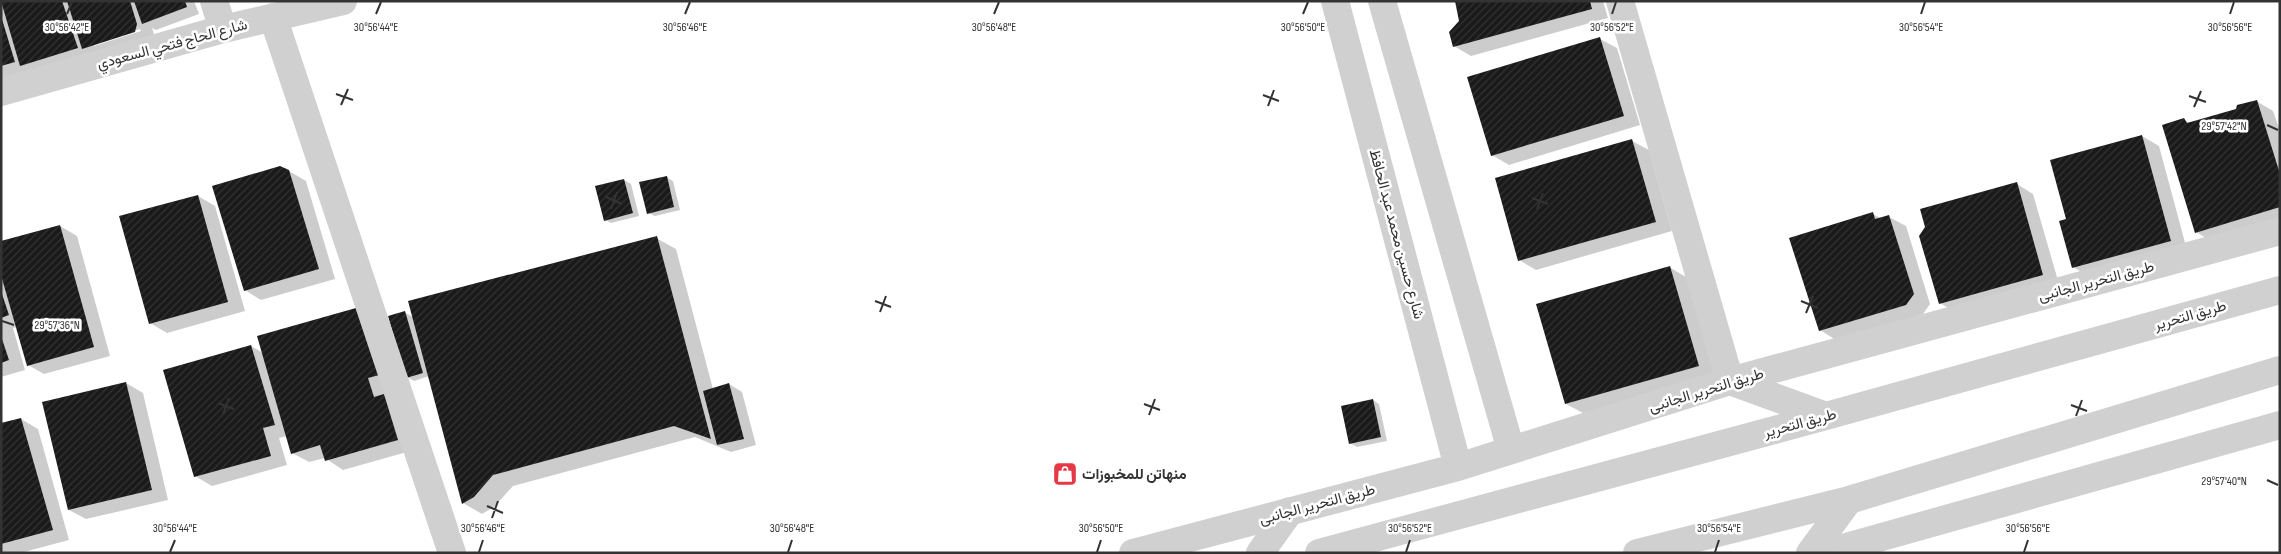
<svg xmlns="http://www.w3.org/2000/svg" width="2281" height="554" viewBox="0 0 2281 554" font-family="'Sofia Sans Condensed',Vazirmatn,sans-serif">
  <defs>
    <pattern id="building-hatch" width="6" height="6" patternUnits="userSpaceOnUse" patternTransform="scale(1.25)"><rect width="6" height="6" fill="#1a1a1a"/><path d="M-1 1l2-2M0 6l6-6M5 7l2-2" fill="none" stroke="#333"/></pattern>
  </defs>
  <rect width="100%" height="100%" fill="#fff"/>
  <path fill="#0003" fill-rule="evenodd" d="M1,1H194L199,14L156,30L152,28L154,34L151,41L1,79ZM140,29L141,31L94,46V44Z
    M1456,1H1603L1608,18L1471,56L1454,46L1461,22Z
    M1600,39L1617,48L1640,125L1509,165L1492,155Z
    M2256,101L2273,111L2280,131V222L2213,242L2196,232L2184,120L2191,124L2237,110Z
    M2142,136L2159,146L2187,250L2090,277L2073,267L2068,220Z
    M1632,141L1649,150L1672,231L1536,270L1519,260Z
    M289,171L306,181L335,279L261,300L245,290Z
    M666,177L673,181L680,210L655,216L648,213Z
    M624,180L631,184L639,216L611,223L605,220Z
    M2017,184L2033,194L2059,284L1956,313L1940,303Z
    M198,196L215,206L245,311L167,333L150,323Z
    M1873,214L1882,219L1889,217L1906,226L1930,304L1923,314L1836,340L1820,330Z
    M60,226L77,236L110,356L44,374L28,365L17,327L13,328L25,370L1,377V243Z
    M656,238L676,249L713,389L729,384L742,392L756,445L731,452L695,437L513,486L494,507L482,514L463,503L429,376L414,381L407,377L404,312L413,317Z
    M1669,267L1686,277L1715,376L1583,413L1566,404Z
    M363,308L414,450L343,470L325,458L309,462L292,453L287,436L279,438L287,465L212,486L195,476L165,370L251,346L263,353Z
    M126,383L143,393L168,500L86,519L69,510Z
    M1373,400L1379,404L1387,441L1357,447L1350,443Z
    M21,419L38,429L69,540L20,553H1V425Z"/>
  <path fill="url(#building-hatch)" d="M1,1H62L78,48L20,66Z
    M67,1H130L137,24L135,32L82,49Z
    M134,1H185L187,7L142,24Z
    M1455,1H1590L1592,9L1453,47L1449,32L1459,21Z
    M1,16L15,62L1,66Z
    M1600,37L1624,116L1491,156L1467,77Z
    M2257,100L2280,174V207L2195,233L2162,125L2184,118L2187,123L2236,109L2237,105Z
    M2142,135L2171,241L2072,268L2059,221L2066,219L2050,160Z
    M1632,139L1656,222L1518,261L1495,178Z
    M280,166L289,170L319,269L244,291L212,186Z
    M667,176L674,207L647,214L639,182Z
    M624,179L633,213L604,221L595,186Z
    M2017,182L2043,275L1939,304L1919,236L1925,227L1920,209Z
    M198,195L228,302L149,324L119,216Z
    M1873,212L1875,219L1889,215L1914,294L1906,305L1819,331L1789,238Z
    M60,225L94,347L27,366L1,275V241Z
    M657,236L711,439L674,426L493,475L474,497L462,504L408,301Z
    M1670,266L1699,366L1565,404L1536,304Z
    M1,291L9,315L1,318Z
    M363,306L383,374L368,378L374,397L384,394L398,440L325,461L320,445L291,454L257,336Z
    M405,311L423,373L406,378L388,316Z
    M1,336L9,360L1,363Z
    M251,345L275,425L263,428L271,456L194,477L163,370Z
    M126,382L152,490L68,510L42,402Z
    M729,383L744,439L717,445L703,391Z
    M1373,399L1381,437L1349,444L1341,406Z
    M21,418L53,530L1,544V423Z"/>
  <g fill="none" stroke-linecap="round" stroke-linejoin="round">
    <path stroke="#d0d0d0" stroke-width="28" d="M214,1L223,29
      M1335,1L1458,467
      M1382,1L1511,450
      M1620,1L1730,381
      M273,17L452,553
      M1,92L223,29L343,1
      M1133,553L1458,467L1730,381L2280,231
      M1825,553L2280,425"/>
    <path stroke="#d0d0d0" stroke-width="28" d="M1730,381L1826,416
      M1260,553L1290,511
      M1319,553L1826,416L2280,290
      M1637,553L1849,500L2280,370
      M1810,553L1849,500"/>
  </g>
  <path fill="none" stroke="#333" stroke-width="2" d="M67,14L72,2M376,14L381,2M685,14L690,2M994,14L999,2M1303,14L1308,2M1612,14L1616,2M1921,14L1925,2M2230,14L2234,2M336,94L353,100M1263,95L1279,101M2189,96L2206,102M341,105L348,89M1268,106L1274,90M2194,107L2201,91M2267,125L2278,130M606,197L622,204M1532,198L1548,204M611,209L617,192M1537,209L1543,193M875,301L891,307M1801,301L1818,308M880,312L886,296M1806,313L1813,296M2,321L14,325M218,403L234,409M1144,404L1160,410M2071,405L2087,411M223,414L229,398M1149,415L1155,399M2076,416L2082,400M2267,480L2278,485M487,506L503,513M492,518L498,501M170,552L175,540M479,552L483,540M788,552L792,540M1097,552L1101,540M1406,552L1410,540M1715,552L1719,540M2024,552L2028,540"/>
  <defs>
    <symbol id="shop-square" viewBox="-11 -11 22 22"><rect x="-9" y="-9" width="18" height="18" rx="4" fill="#e63946" stroke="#fff"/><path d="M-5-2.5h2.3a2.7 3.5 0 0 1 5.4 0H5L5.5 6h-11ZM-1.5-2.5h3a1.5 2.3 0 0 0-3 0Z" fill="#fff"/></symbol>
  </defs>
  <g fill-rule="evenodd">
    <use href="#shop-square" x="1051" y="460" width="28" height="28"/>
  </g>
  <g text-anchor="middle" stroke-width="5" stroke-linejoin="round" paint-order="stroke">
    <g font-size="15" fill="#333" stroke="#fff">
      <text transform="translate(172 44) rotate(-15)" y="5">شارع الحاج فتحي السعودي</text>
      <text transform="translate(1397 234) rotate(75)" y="5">شارع حسين محمد عبد الحافظ</text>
      <text transform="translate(2096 281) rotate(-15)" y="5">طريق التحرير الجانبى</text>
      <text transform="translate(2190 315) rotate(-16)" y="5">طريق التحرير</text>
      <text transform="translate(1706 390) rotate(-17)" y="5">طريق التحرير الجانبى</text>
      <text transform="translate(1800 423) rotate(-15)" y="5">طريق التحرير</text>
      <text transform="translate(1317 504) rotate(-15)" y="5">طريق التحرير الجانبى</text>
    </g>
    <g font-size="15" font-weight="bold" fill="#333" stroke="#fff" text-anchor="start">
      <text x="1082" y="479">منهاتن للمخبوزات</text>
    </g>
  </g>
  <g font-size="12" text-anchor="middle" fill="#333" stroke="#fff" stroke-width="5" stroke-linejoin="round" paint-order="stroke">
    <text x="1303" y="31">30°56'50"E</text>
    <text x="1612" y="31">30°56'52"E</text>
    <text x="1921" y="31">30°56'54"E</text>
    <text x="67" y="31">30°56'42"E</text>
    <text x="376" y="31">30°56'44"E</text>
    <text x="685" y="31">30°56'46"E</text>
    <text x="994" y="31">30°56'48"E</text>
    <text x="2230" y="31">30°56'56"E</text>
    <text x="2224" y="130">29°57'42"N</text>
    <text x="57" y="329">29°57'36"N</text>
    <text x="2224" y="485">29°57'40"N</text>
    <text x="175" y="532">30°56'44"E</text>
    <text x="483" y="532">30°56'46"E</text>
    <text x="792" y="532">30°56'48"E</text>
    <text x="1101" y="532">30°56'50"E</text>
    <text x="1410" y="532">30°56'52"E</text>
    <text x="1719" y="532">30°56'54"E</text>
    <text x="2028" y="532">30°56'56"E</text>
  </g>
  <rect width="2281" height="554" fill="none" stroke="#333333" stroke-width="5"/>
</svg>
